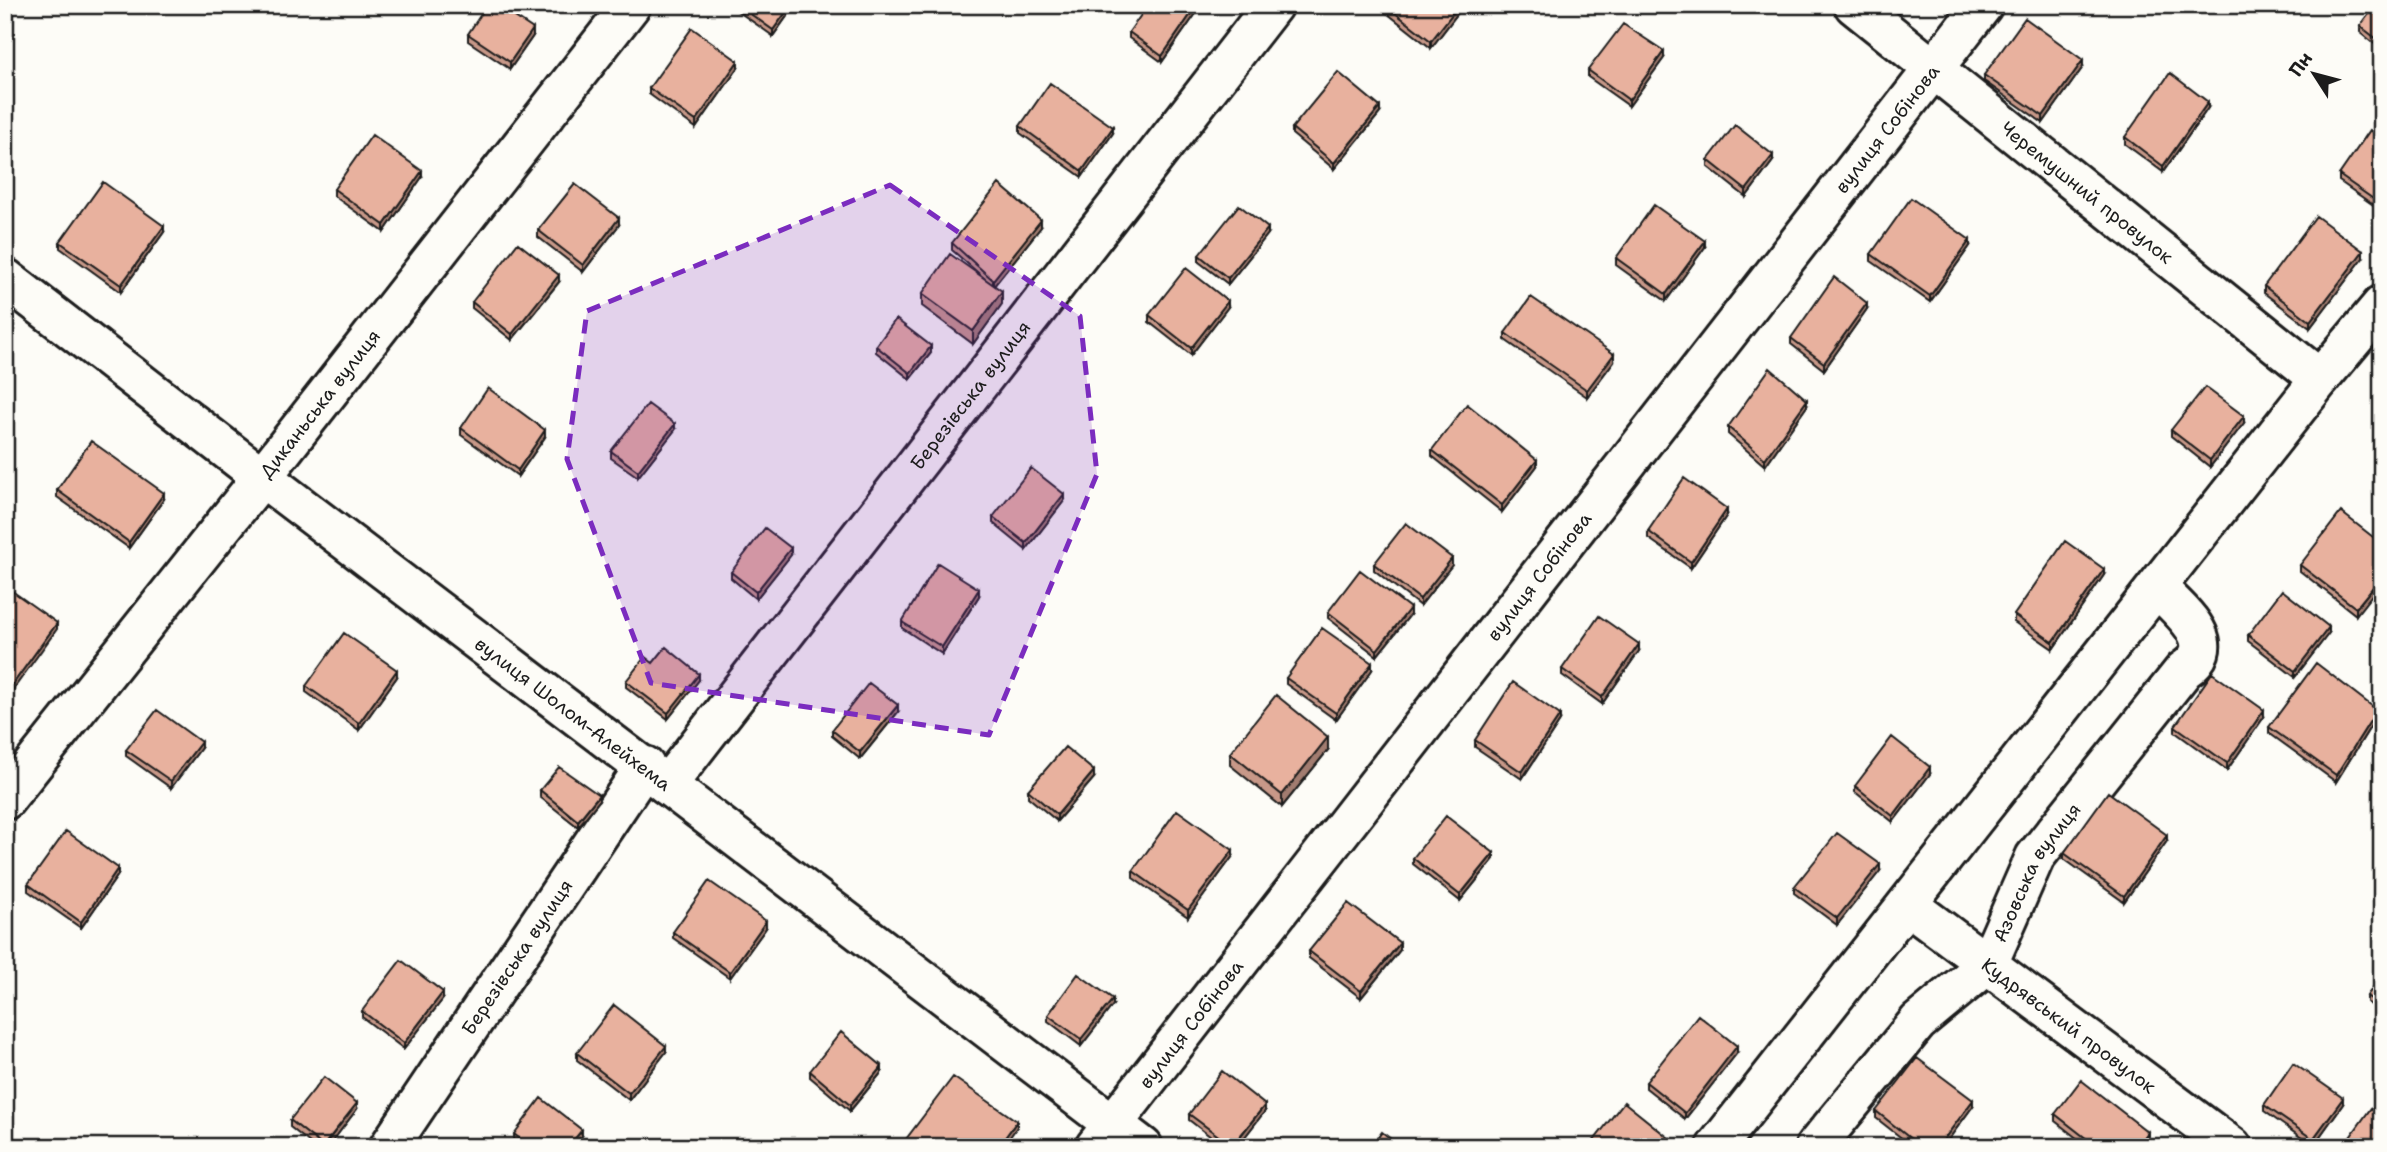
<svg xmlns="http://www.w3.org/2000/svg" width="2387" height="1152" viewBox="0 0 2387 1152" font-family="'Shantell Sans',sans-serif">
	<rect width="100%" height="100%" fill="#fdfcf7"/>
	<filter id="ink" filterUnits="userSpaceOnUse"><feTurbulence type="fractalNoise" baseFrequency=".0143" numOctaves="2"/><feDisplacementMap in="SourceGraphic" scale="14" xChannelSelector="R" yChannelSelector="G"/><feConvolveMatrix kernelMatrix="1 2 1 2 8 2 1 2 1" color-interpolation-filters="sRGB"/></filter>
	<g filter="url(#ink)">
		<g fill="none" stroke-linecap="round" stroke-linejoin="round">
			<!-- minor casing -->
			<g stroke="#1c1c1c" stroke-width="44">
				<g id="minor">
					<path id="s1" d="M1854,5L2320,379"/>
					<path id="s2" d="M5,278L262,477L1143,1147"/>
					<path id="s3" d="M667,785L1273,5"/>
					<path id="s4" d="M5,800L262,477L631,5"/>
					<path id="s5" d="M1908,905L2232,1147"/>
					<path id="s6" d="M389,1147L645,766"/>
					<path id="s7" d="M1095,1147L1983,5"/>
					<path d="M1716,1147L2320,379L2382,305"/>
					<path id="s8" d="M1815,1147L1918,1022L1988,964L2035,857L2184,670C2225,643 2178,610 2157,587"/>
				</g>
			</g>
			<!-- minor -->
			<use href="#minor" stroke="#fdfcf7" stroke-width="38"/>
		</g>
		<!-- wall -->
		<path fill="#c89888" stroke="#1c1c1c" stroke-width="2" d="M729,5H795L773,36Z
			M1202,5L1162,62L1129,38V32Z
			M1383,5H1464L1431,48L1383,10Z
			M2382,5V50L2360,32V26Z
			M468,34L533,36L510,69L468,41Z
			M1664,58L1629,106L1588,77V70Z
			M2083,67L2043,123L1984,81V75Z
			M738,68L696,128L649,94V88Z
			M2208,108L2163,172L2125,144V137Z
			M1380,113L1334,169L1292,134V128Z
			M1020,126L1113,133L1082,177L1020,133Z
			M2382,138V211L2339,181V175Z
			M1708,160L1773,161L1746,197L1708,167Z
			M422,177L384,232L334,196V189Z
			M619,225L583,272L538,237V230Z
			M1041,227L994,286L1002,304L973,344L922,306V294L984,278L952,250V243Z
			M164,232L121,292L60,248V242Z
			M1268,234L1228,284L1199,262V255Z
			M1970,246L1930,302L1871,261V254Z
			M1705,247L1666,301L1616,265V258Z
			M2363,258L2310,328L2264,293V286Z
			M559,282L512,340L472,308V302Z
			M1228,307L1191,355L1149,322V315Z
			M1867,309L1824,370L1791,344V338Z
			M1505,333L1614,361L1587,397L1505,340Z
			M876,346L931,353L910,379L876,352Z
			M1807,406L1765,466L1728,434V427Z
			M2244,423L2210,467L2171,436V430Z
			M461,428L545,437L518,476L461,435Z
			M675,430L638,477L611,458V451Z
			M1432,450L1537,466L1502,512L1432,456Z
			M57,490L164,499L129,548L57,497Z
			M1064,501L1026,550L993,523V517Z
			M1727,515L1691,568L1648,538V531Z
			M2382,544L2356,615L2300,571V565Z
			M791,555L756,599L731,578V572Z
			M1374,564L1452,565L1420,606L1374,570Z
			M2104,575L2053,649L2014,622V615Z
			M979,596L942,654L902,628V622Z
			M1328,612L1410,615L1377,656L1328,618Z
			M2329,633L2295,677L2248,641V635Z
			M1639,651L1602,704L1562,675V669Z
			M653,663L699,680L668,719L626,687V681Z
			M1372,670L1336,720L1286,684V678Z
			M397,677L359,730L306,692V686Z
			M898,712L860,759L832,736V730Z
			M2377,716L2336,782L2269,733V727Z
			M2264,717L2227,770L2175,732V726Z
			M1560,721L1522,779L1475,747V740Z
			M201,748L171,788L126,756V750Z
			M1328,750L1282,807L1230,765V753Z
			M1930,774L1893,822L1855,792V786Z
			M1094,778L1057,821L1028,797V790Z
			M540,790L599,801L578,827L540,797Z
			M2167,841L2124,902L2064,859V853Z
			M1233,856L1188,917L1133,878V871Z
			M1413,858L1494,859L1460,901L1413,864Z
			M1880,871L1837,925L1794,893V887Z
			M118,875L81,928L28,891V884Z
			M766,928L730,978L673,938V932Z
			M1400,950L1361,998L1309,958V951Z
			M2382,975V1013L2367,1002V996Z
			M443,999L404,1049L362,1017V1011Z
			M1113,1005L1081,1046L1048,1021V1015Z
			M666,1052L629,1100L577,1060V1053Z
			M1737,1053L1685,1119L1646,1088V1082Z
			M810,1071L882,1072L850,1111L810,1077Z
			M2343,1104L2313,1146L2264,1111V1105Z
			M1973,1106L1943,1147H1913L1876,1118V1111Z
			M357,1109L328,1147H315L290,1127V1120Z
			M1265,1111L1237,1147H1224L1189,1120V1114Z
			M2055,1114L2148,1138L2142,1147H2088L2055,1121Z
			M514,1134L582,1136L573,1147H522L514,1140Z"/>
		<!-- shaded-wall -->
		<path fill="#a27c6f" stroke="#1c1c1c" stroke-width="2" d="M791,5H795L773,36V30Z
			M1197,5H1202L1162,62V56Z
			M1459,5H1464L1431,48V41Z
			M533,29V36L510,69V62Z
			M1664,51V58L1629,106V100Z
			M2083,60V67L2043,123V116Z
			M738,61V68L696,128V121Z
			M2208,102V108L2163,172V166Z
			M1380,107V113L1334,169V163Z
			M1113,127V133L1082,177V171Z
			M1773,155V161L1746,197V190Z
			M422,171V177L384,232V225Z
			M619,218V225L583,272V265Z
			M1041,220V227L993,287V280Z
			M164,226V232L121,292V285Z
			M1268,228V234L1228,284V278Z
			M1970,240V246L1930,302V296Z
			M1705,241V247L1666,301V294Z
			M2363,251V258L2310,328V321Z
			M559,275V282L512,340V334Z
			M1002,291V304L973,344V331Z
			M1228,301V307L1191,355V348Z
			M1867,303V309L1824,370V363Z
			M931,346V353L910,379V373Z
			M1614,354V361L1587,397V390Z
			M1807,400V406L1765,466V459Z
			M2244,416V423L2210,467V460Z
			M675,424V430L638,477V471Z
			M545,430V437L518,476V470Z
			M1537,460V466L1502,512V505Z
			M164,493V499L129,548V542Z
			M1064,494V501L1026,550V543Z
			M1727,509V515L1691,568V562Z
			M791,548V555L756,599V592Z
			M1452,558V565L1420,606V599Z
			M2104,569V575L2053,649V642Z
			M2382,576V582L2356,615V608Z
			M979,589V596L942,654V647Z
			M1410,608V615L1377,656V650Z
			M57,623V629L7,698V692Z
			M2329,627V633L2295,677V671Z
			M1639,644V651L1602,704V697Z
			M1372,663V670L1336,720V713Z
			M397,670V677L359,730V723Z
			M699,674V680L668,719V713Z
			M898,705V712L860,759V752Z
			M2264,710V717L2227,770V763Z
			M2377,710V716L2336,782V775Z
			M1560,715V721L1522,779V772Z
			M1328,737V750L1282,807V795Z
			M201,742V748L171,788V781Z
			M1930,767V774L1893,822V816Z
			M1094,771V778L1057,821V815Z
			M599,795V801L578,827V821Z
			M2167,835V841L2124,902V896Z
			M1233,850V856L1188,917V910Z
			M1494,853V859L1460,901V895Z
			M1880,864V871L1837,925V918Z
			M118,868V875L81,928V922Z
			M766,921V928L730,978V972Z
			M1400,943V950L1361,998V991Z
			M443,992V999L404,1049V1043Z
			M1113,999V1005L1081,1046V1039Z
			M666,1046V1052L629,1100V1093Z
			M1737,1046V1053L1685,1119V1113Z
			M882,1066V1072L850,1111V1105Z
			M2343,1098V1104L2313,1146V1139Z
			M1973,1100V1106L1943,1147H1938Z
			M357,1103V1109L328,1147H323Z
			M1265,1105V1111L1237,1147H1232Z
			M1017,1121V1127L1003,1147H998Z
			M582,1130V1136L573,1147H568Z
			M2148,1132V1138L2142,1147H2137Z
			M1670,1139V1145L1669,1147H1663Z"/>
		<!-- building -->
		<path fill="#e8b19e" stroke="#1c1c1c" stroke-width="2" d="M487,5H497L533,29L510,62L468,34Z
			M738,5H791L773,30Z
			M1148,5H1197L1162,56L1129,32Z
			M1385,5H1459L1431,41Z
			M2376,5H2382V43L2360,26Z
			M2025,18L2083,60L2043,116L1984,75Z
			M1623,24L1664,51L1629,100L1588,70Z
			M692,28L738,61L696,121L649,88Z
			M1338,72L1380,107L1334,163L1292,128Z
			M2170,73L2208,102L2163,166L2125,137Z
			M1050,83L1113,127L1082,171L1020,126Z
			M1735,125L1773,155L1746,190L1708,160Z
			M2370,130L2382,138V205L2339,175Z
			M372,135L422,171L384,225L334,189Z
			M103,182L164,226L121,285L60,242Z
			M575,184L619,218L583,265L538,230Z
			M999,184L1041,220L993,280L952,243Z
			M1911,198L1970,240L1930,296L1871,254Z
			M1239,205L1268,228L1228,278L1199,255Z
			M1654,205L1705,241L1666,294L1616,258Z
			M2316,216L2363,251L2310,321L2264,286Z
			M518,243L559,275L512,334L472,302Z
			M950,254L1002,291L973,331L922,294Z
			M1186,268L1228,301L1191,348L1149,315Z
			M1834,277L1867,303L1824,363L1791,338Z
			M1531,297L1614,354L1587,390L1505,333Z
			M896,319L931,346L910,373L876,346Z
			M1770,368L1807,400L1765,459L1728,427Z
			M2205,387L2244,416L2210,460L2171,430Z
			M488,388L545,430L518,470L461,428Z
			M648,404L675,424L638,471L611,451Z
			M1467,404L1537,460L1502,505L1432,450Z
			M91,441L164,493L129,542L57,490Z
			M1031,468L1064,494L1026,543L993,517Z
			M1684,478L1727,509L1691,562L1648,531Z
			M2341,512L2382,544V576L2356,608L2300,565Z
			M1406,523L1452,558L1420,599L1374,564Z
			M765,528L791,548L756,592L731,572Z
			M2065,541L2104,569L2053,642L2014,615Z
			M938,563L979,589L942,647L902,622Z
			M1360,570L1410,608L1377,650L1328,612Z
			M5,586L57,623L7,692L5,690Z
			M2282,590L2329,627L2295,671L2248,635Z
			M1599,616L1639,644L1602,697L1562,669Z
			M1322,628L1372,663L1336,713L1286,678Z
			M344,633L397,670L359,723L306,686Z
			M666,647L699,674L668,713L626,681L645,657L653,663Z
			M2316,663L2377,710L2336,775L2269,727Z
			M2212,673L2264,710L2227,763L2175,726Z
			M1513,682L1560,715L1522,772L1475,740Z
			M869,683L898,705L860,752L832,730Z
			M1276,695L1328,737L1282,795L1230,753Z
			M157,710L201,742L171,781L126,750Z
			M1892,737L1930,767L1893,816L1855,786Z
			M1065,747L1094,771L1057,815L1028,790Z
			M559,767L599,795L578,821L540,790Z
			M2108,792L2167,835L2124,896L2064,853Z
			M1177,810L1233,850L1188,910L1133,871Z
			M1446,816L1494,853L1460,895L1413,858Z
			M66,831L118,868L81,922L28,884Z
			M1837,833L1880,864L1837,918L1794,887Z
			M709,881L766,921L730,972L673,932Z
			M1348,903L1400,943L1361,991L1309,951Z
			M401,960L443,992L404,1043L362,1011Z
			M1078,974L1113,999L1081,1039L1048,1015Z
			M2382,975V1007L2367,996Z
			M614,1005L666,1046L629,1093L577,1053Z
			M1698,1015L1737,1046L1685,1113L1646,1082Z
			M841,1032L882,1066L850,1105L810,1071Z
			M1917,1058L1973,1100L1938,1147H1921L1876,1111Z
			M2293,1063L2343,1098L2313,1139L2264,1105Z
			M1222,1071L1265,1105L1232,1146L1189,1114Z
			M324,1077L357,1103L323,1146L290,1120Z
			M953,1077L1017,1121L998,1147H900Z
			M2081,1080L2148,1132L2137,1147H2089L2092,1143L2055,1114Z
			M541,1098L582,1130L568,1147H530L514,1134Z
			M1624,1102L1670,1139L1663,1147H1589Z
			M2371,1108L2382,1116V1147H2343Z
			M1382,1132L1401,1147H1371Z"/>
	</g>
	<!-- marked area -->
	<path fill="#7b2cbf" fill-opacity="0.2" stroke="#7b2cbf" stroke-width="5" stroke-dasharray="14 9" stroke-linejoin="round" d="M890,185L1080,316L1097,474L989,735L651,683L567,459L587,311Z"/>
	<g text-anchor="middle" stroke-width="7" stroke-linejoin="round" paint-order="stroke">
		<!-- street labels -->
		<g font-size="19" fill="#1c1c1c" stroke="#fdfcf7">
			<text dy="7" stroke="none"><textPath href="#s7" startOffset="1290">вулиця Собінова</textPath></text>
			<text dy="7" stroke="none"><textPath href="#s1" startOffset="299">Черемушний провулок</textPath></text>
			<text dy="7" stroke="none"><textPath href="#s3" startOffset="494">Березівська вулиця</textPath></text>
			<text dy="7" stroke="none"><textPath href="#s4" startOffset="506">Диканьська вулиця</textPath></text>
			<text dy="7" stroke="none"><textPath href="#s7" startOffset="723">вулиця Собінова</textPath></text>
			<text dy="7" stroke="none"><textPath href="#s2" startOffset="716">вулиця Шолом-Алейхема</textPath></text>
			<text dy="7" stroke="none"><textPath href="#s8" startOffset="357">Азовська вулиця</textPath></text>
			<text dy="7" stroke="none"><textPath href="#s6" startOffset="229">Березівська вулиця</textPath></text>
			<text dy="7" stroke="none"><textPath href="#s7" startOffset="156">вулиця Собінова</textPath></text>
			<text dy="7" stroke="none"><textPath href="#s5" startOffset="201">Кудрявський провулок</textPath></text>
		</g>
	</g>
	<!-- margin -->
	<rect width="2387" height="1152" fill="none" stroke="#fdfcf7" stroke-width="28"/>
	<rect x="14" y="14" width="2359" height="1124" fill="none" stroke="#1c1c1c" stroke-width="2.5" filter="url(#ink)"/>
	<!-- north arrow -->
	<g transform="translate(2314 74) rotate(306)" stroke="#fdfcf7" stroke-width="5" paint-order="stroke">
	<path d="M0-5L12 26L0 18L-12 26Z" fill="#1c1c1c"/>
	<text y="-10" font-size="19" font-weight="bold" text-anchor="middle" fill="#1c1c1c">Пн</text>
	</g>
</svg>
